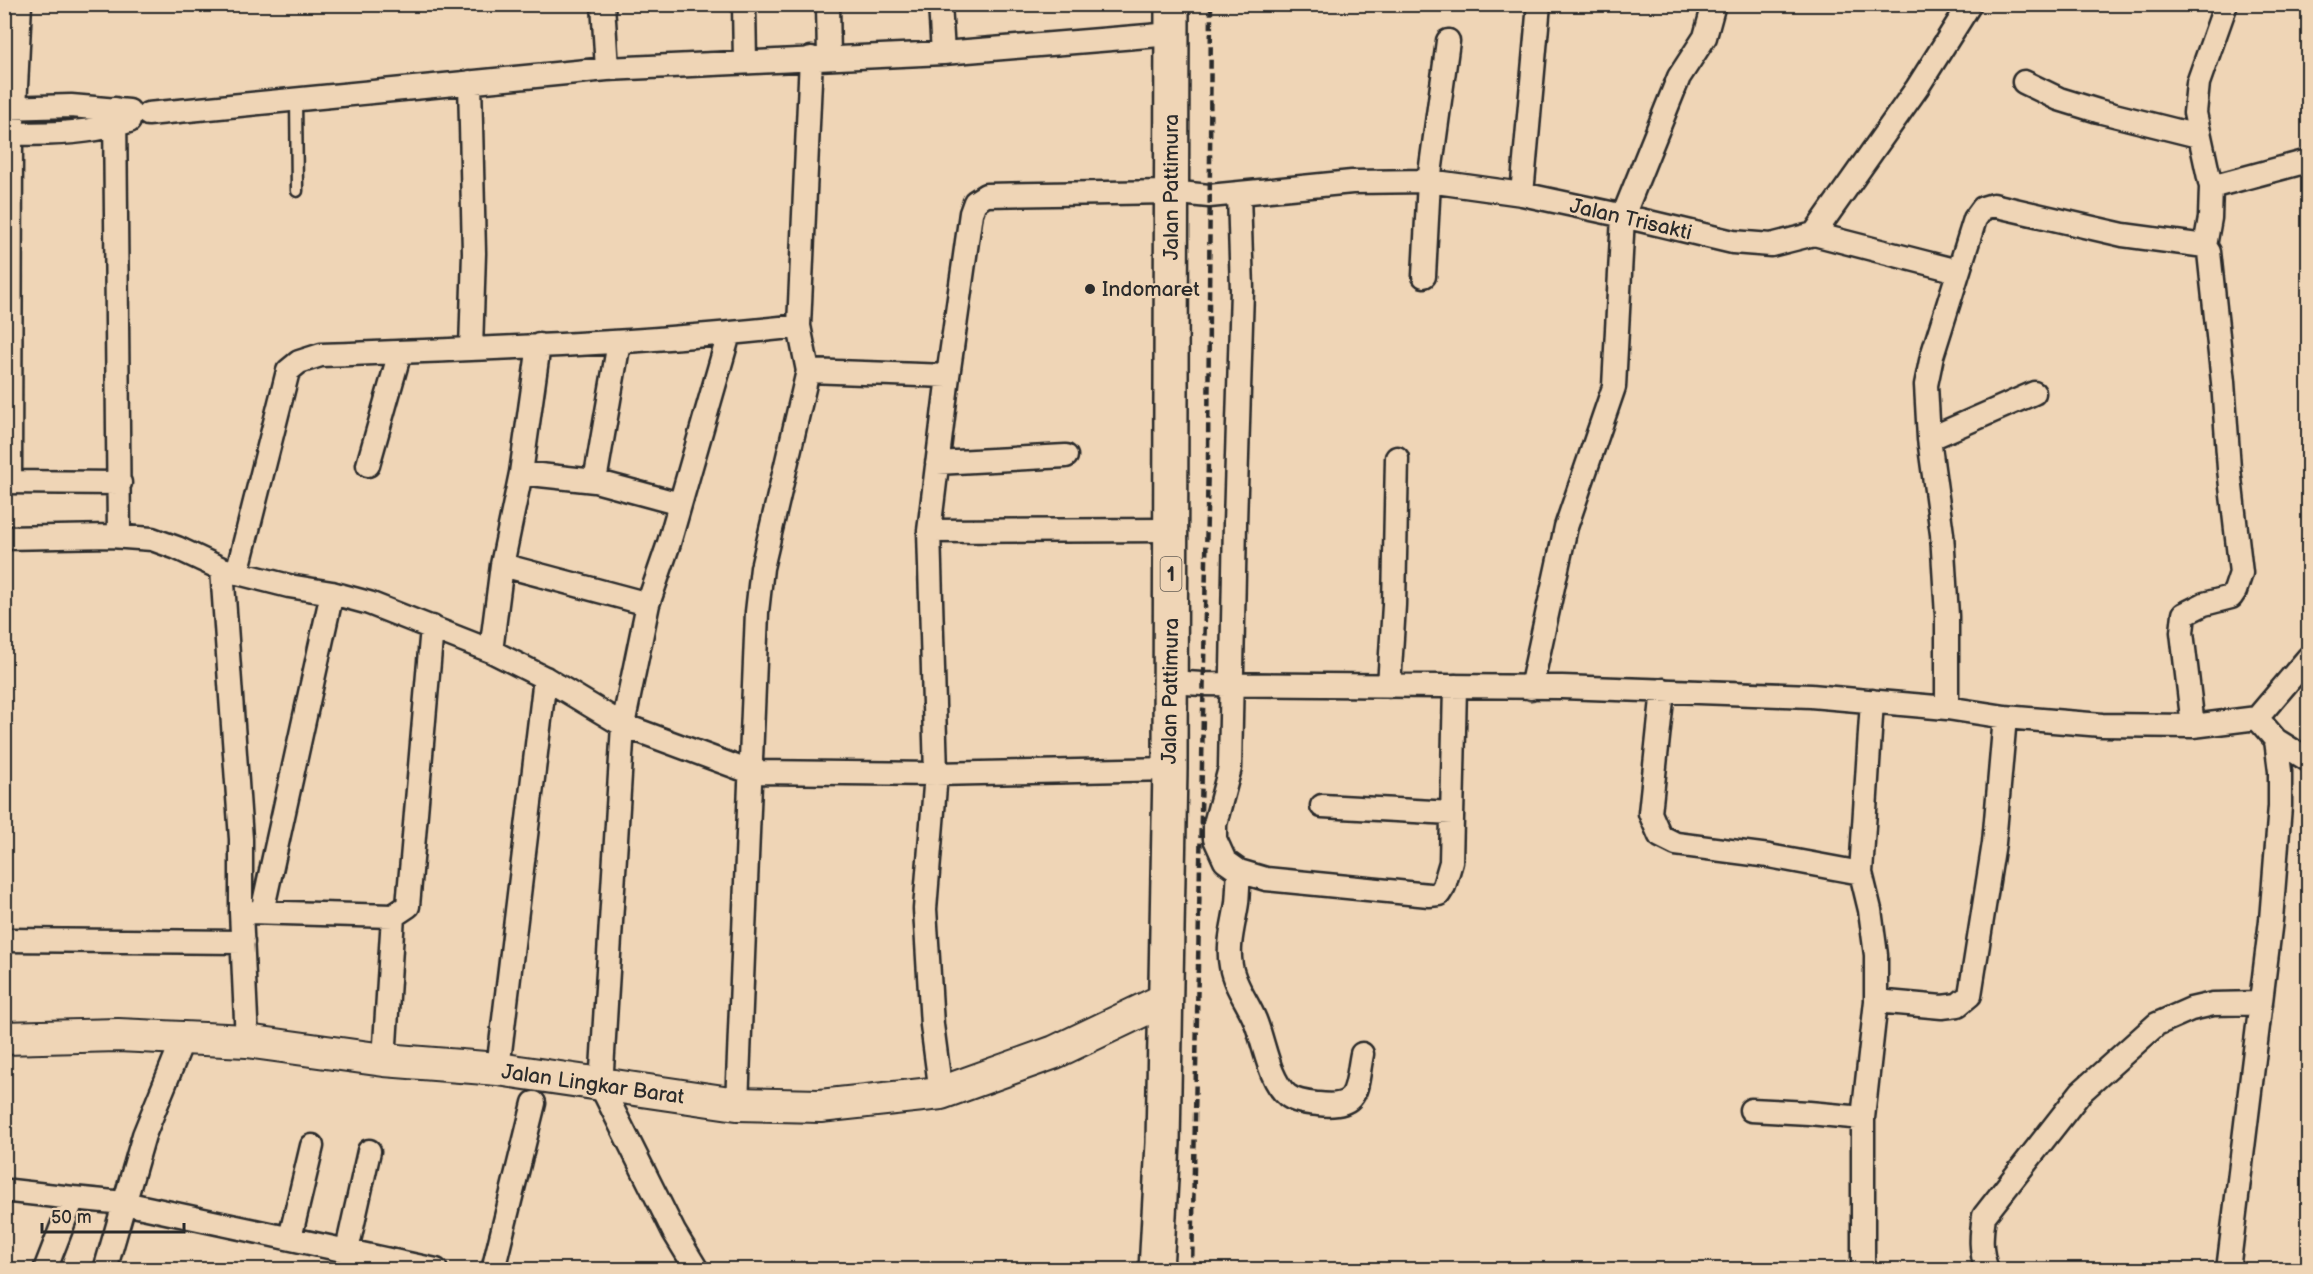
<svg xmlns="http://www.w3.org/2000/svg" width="2313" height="1274" viewBox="0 0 2313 1274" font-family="'Balsamiq Sans',sans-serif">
	<rect width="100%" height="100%" fill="#efd5b6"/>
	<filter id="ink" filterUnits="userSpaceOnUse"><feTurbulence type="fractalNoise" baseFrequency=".0167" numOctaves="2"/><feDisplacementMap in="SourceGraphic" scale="12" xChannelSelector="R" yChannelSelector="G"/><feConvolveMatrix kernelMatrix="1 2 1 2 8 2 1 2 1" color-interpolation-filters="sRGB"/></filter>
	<g filter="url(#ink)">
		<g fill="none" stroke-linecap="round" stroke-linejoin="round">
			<!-- lane casing -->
			<g stroke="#2b2b2b" stroke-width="15">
				<path id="lane" d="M296,99L297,191"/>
			</g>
			<!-- street casing -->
			<g stroke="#2b2b2b" stroke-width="27">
				<path id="street" d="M603,4L607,69
					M744,4L745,62
					M828,4L829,58
					M940,4L943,53
					M470,82L474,253L471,349
					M2024,82L2059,99L2098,111L2198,136
					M4,108L71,106L129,111
					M115,109L119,536
					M148,114L607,69L943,53L1172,34
					M4,133C45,135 90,134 129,121
					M2211,187L2308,161
					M1239,194L1242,290L1235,523L1230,768L1215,824V839L1225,861L1239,871L1266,879L1429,895L1439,894L1444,886L1451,862L1455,686
					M1522,194L1539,4
					M1814,234L1958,271
					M2205,246L2210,218L2211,187L2195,113L2198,83L2226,4
					M1424,276L1429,181L1448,41
					M808,371L948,376
					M1929,439L2034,393
					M937,463L1066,456
					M368,465L400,352
					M521,473L595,481L680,504
					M595,481L619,342
					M4,482L120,483
					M10,482L11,133L15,108L20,4
					M929,531L1170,530
					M4,538L111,536L152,539L177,548L222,569L289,586L332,593L369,603L491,651L545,678L623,725L750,772L936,774L1170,769
					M502,565L648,604
					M222,569L241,839V912L247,1041
					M237,573L288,371L299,362L321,355C480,349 640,344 799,326
					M491,651L502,565L521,473L539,345
					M1170,682L1202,684L1562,687L1811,696L1947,708L2005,717L2102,725L2193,726L2257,718L2308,658
					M1389,686L1394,605L1397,458
					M1531,688L1566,527L1614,387L1623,216L1679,77L1705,37L1714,4
					M1663,690L1650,813L1660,836L1676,844L1769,856L1861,873
					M1947,708V616L1942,534L1929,439L1926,385L1932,356L1975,219L1983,208L1993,205L2123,235L2205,246L2209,252L2223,382L2229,469L2241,573L2235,591L2231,597L2204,604L2184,614L2182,632L2193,726
					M2276,740L2308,760
					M1322,806L1452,813
					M1239,871C1238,882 1238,893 1237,903C1234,924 1227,945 1231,966C1234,985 1248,1003 1255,1020C1264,1042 1269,1080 1287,1095C1295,1102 1308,1103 1318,1104C1361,1109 1355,1088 1362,1054
					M248,912L393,916
					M262,912L332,593
					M4,940L243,942
					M1876,1001L1942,1007L1958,1005L1970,995L1994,843L2005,717
					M384,1060L393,916L408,906L432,627
					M498,1069L545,678
					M941,1093L932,1025L925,909L936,774L929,531L948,376L971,213L975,202L986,195L1170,192L1209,196L1352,182L1429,181L1522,194L1615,214L1733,242L1771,245L1814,234L1917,88L1970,4
					M737,1104L757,612L762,568L808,371L799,326L811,58
					M1751,1110L1809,1113L1863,1118
					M11,1191L73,1198
					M290,1238L312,1146
					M347,1250L369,1151
					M45,1270L73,1198L124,1203L436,1270
					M105,1270L144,1135L183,1039
					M493,1270L534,1103
					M697,1270L674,1232L601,1086L623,725L648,604L669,543L729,334
					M1863,1270V1118L1876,1001V955L1870,910L1861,873L1872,701
					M1987,1270C1980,1251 1981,1236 1984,1216L2081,1092L2157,1024L2191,1009L2213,1004L2261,1003
					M2228,1270L2271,920L2280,806V771L2276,740L2257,718"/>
			</g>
			<!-- secondary casing -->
			<g stroke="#2b2b2b" stroke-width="36">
				<path id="secondary" d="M4,1038L118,1035L247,1041L384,1060L498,1069L737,1104L820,1106L941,1093L1055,1052L1164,1000"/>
			</g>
			<!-- highway casing -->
			<g stroke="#2b2b2b" stroke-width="38">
				<path id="highway" d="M1156,1270L1163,1143L1170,769L1172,4"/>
			</g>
			<!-- lane -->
			<use href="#lane" stroke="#efd5b6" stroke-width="10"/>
			<!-- street -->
			<use href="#street" stroke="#efd5b6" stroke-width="22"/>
			<!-- secondary -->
			<use href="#secondary" stroke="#efd5b6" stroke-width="32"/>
			<!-- highway -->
			<use href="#highway" stroke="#efd5b6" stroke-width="33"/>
			<!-- rail -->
			<path stroke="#2b2b2b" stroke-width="4.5" stroke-dasharray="9 4.5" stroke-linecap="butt" d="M1192,1270L1208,460L1211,4"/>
		</g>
	</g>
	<!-- markers -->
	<circle fill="#2b2b2b" stroke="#efd5b6" stroke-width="2" cx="1090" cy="289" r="6"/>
	<g text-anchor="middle" stroke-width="4.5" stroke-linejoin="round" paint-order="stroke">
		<!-- shield labels -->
		<rect fill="#efd5b6" stroke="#665e55" stroke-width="1.5" x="1160.5" y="557" width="21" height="34" rx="4.5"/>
		<g font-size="20" font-weight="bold" fill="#2b2b2b">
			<text x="1171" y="581">1</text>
		</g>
		<!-- street labels -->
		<g font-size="21" fill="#2b2b2b" stroke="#efd5b6">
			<text transform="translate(1171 187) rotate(-90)" y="7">Jalan Pattimura</text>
			<text transform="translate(1631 219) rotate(13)" y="7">Jalan Trisakti</text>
			<text transform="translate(1170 691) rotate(-89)" y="7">Jalan Pattimura</text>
			<text transform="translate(593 1084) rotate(8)" y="7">Jalan Lingkar Barat</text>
		</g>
		<!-- poi labels -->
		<g font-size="21" fill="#2b2b2b" stroke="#efd5b6" text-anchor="start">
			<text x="1102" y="296">Indomaret</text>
		</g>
	</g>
	<!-- margin -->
	<rect width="2313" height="1274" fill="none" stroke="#efd5b6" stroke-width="24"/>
	<rect x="12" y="12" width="2289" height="1250" fill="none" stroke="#2b2b2b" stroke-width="2" filter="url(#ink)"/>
	<!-- scale -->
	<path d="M42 1223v9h142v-9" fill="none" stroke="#2b2b2b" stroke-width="3"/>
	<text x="51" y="1223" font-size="18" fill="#2b2b2b" stroke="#efd5b6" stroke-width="4.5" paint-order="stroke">50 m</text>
</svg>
